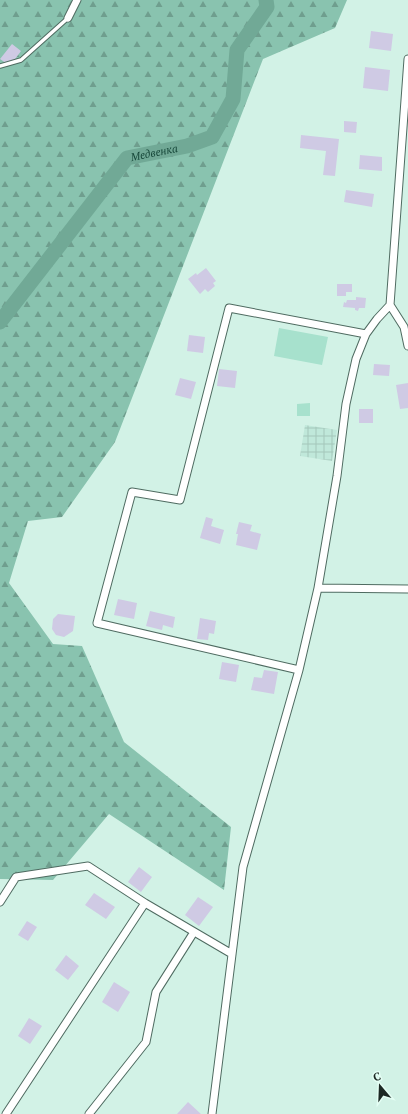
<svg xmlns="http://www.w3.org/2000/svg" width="408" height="1114" viewBox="0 0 408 1114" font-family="'PT Serif',serif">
	<defs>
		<pattern id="industrial-grid" width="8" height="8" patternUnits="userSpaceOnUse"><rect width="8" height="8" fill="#c0e8da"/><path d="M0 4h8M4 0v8" fill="none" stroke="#a4c7bb"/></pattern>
		<pattern id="forest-firs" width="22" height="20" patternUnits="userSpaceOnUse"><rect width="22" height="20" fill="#89c3af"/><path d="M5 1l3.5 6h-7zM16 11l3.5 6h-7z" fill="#6f9e8e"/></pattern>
	</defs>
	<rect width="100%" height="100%" fill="#d2f2e6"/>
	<!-- industrial -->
	<path fill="url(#industrial-grid)" d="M305,425L337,430L332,461L300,456Z"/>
	<!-- forest -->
	<path fill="url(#forest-firs)" d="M0,0H347L335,28L263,59L115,442L62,517L28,521L9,583L53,644L82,646L124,742L231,827L224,890L109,814L53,880L0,879Z"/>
	<!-- green -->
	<path fill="#a7e1cd" d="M279,328L328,337L322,365L274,356Z
		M310,403V416H297V404Z"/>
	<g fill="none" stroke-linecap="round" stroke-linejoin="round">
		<!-- river -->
		<path stroke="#71a996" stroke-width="15" id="s1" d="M0,322L127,158L187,146L212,137L233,99L237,50L267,7L266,0"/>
	</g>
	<!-- building -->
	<path fill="#cfcae4" d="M371,31L393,34L391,51L369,48Z
		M12,44L21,51L10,66L0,59Z
		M365,67L390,70L388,91L363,88Z
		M344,121L357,122L356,133L344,132Z
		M301,135L339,139L335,176L323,175L326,151L300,148Z
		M360,155L382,157V171L359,169Z
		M346,190L374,194L372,207L344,202Z
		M206,268L216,281L213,283L215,286L208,292L205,289L200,294L188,279L196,273L197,275Z
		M337,284H352V292H346V296H337Z
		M356,297L366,298L365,308H359L358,311L355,310V308L343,307L344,302L346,303L347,300H356Z
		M189,335L205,337L203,353L187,351Z
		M374,364L390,365L389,376L373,375Z
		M219,369L237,371L235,388L217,386Z
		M180,378L196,382L191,399L175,395Z
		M408,383V408L400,409L396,385Z
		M359,409H373V423H359Z
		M206,517L213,519L211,526L224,530L220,544L200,538Z
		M239,522L252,525L250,531L261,534L257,550L236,545L238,534H236Z
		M118,599L137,603L134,619L114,615Z
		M150,611L175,617L173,628L163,625L162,630L146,626Z
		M58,614L75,616L73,631L64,637L56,635L52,629L53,619Z
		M200,618L216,621L214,634L209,633L208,640L197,639Z
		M222,662L239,665L236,682L219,679Z
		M264,670L278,672L274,694L251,690L254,677L262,678Z
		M139,867L152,877L141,892L128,882Z
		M94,893L115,907L106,919L85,905Z
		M198,897L213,907L199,926L185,915Z
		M27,921L37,927L28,941L18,935Z
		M66,955L79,966L68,980L55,970Z
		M114,982L130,992L118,1012L102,1002Z
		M29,1018L42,1026L30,1044L18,1036Z
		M188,1102L201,1114H177Z"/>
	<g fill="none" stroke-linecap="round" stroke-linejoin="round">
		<!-- lane casing -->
		<g stroke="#4f6b61" stroke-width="5.5">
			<path id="lane" d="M0,66L21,60L68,18"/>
		</g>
		<!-- street casing -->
		<g stroke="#4f6b61" stroke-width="9">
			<path id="street" d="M68,18L77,0
				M390,305L404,327L408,346
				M318,588L408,589
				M299,670L97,623L132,492L180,500L229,308L366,334
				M0,902L16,877L88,866L145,903
				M6,1114L145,903L232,954
				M89,1114L146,1042L156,992L194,932
				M212,1114L243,867L299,670L318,588L337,476L346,404L356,359L366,334L377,319L390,305L408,59"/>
		</g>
		<!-- lane -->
		<use href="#lane" stroke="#fff" stroke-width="3.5"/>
		<!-- street -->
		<use href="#street" stroke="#fff" stroke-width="7"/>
	</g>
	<g text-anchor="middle" stroke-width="3.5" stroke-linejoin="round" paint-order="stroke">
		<!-- water labels -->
		<g font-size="11" font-style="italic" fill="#164739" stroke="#e4fef4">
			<text dy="4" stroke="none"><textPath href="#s1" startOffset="235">Медвенка</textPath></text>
		</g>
	</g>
	<!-- north arrow -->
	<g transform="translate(380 1086) rotate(341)" stroke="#e4fef4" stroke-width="3" paint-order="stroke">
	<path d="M0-3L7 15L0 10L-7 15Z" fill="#1c2823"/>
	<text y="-6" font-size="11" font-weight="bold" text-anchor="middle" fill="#1c2823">С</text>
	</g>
</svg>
